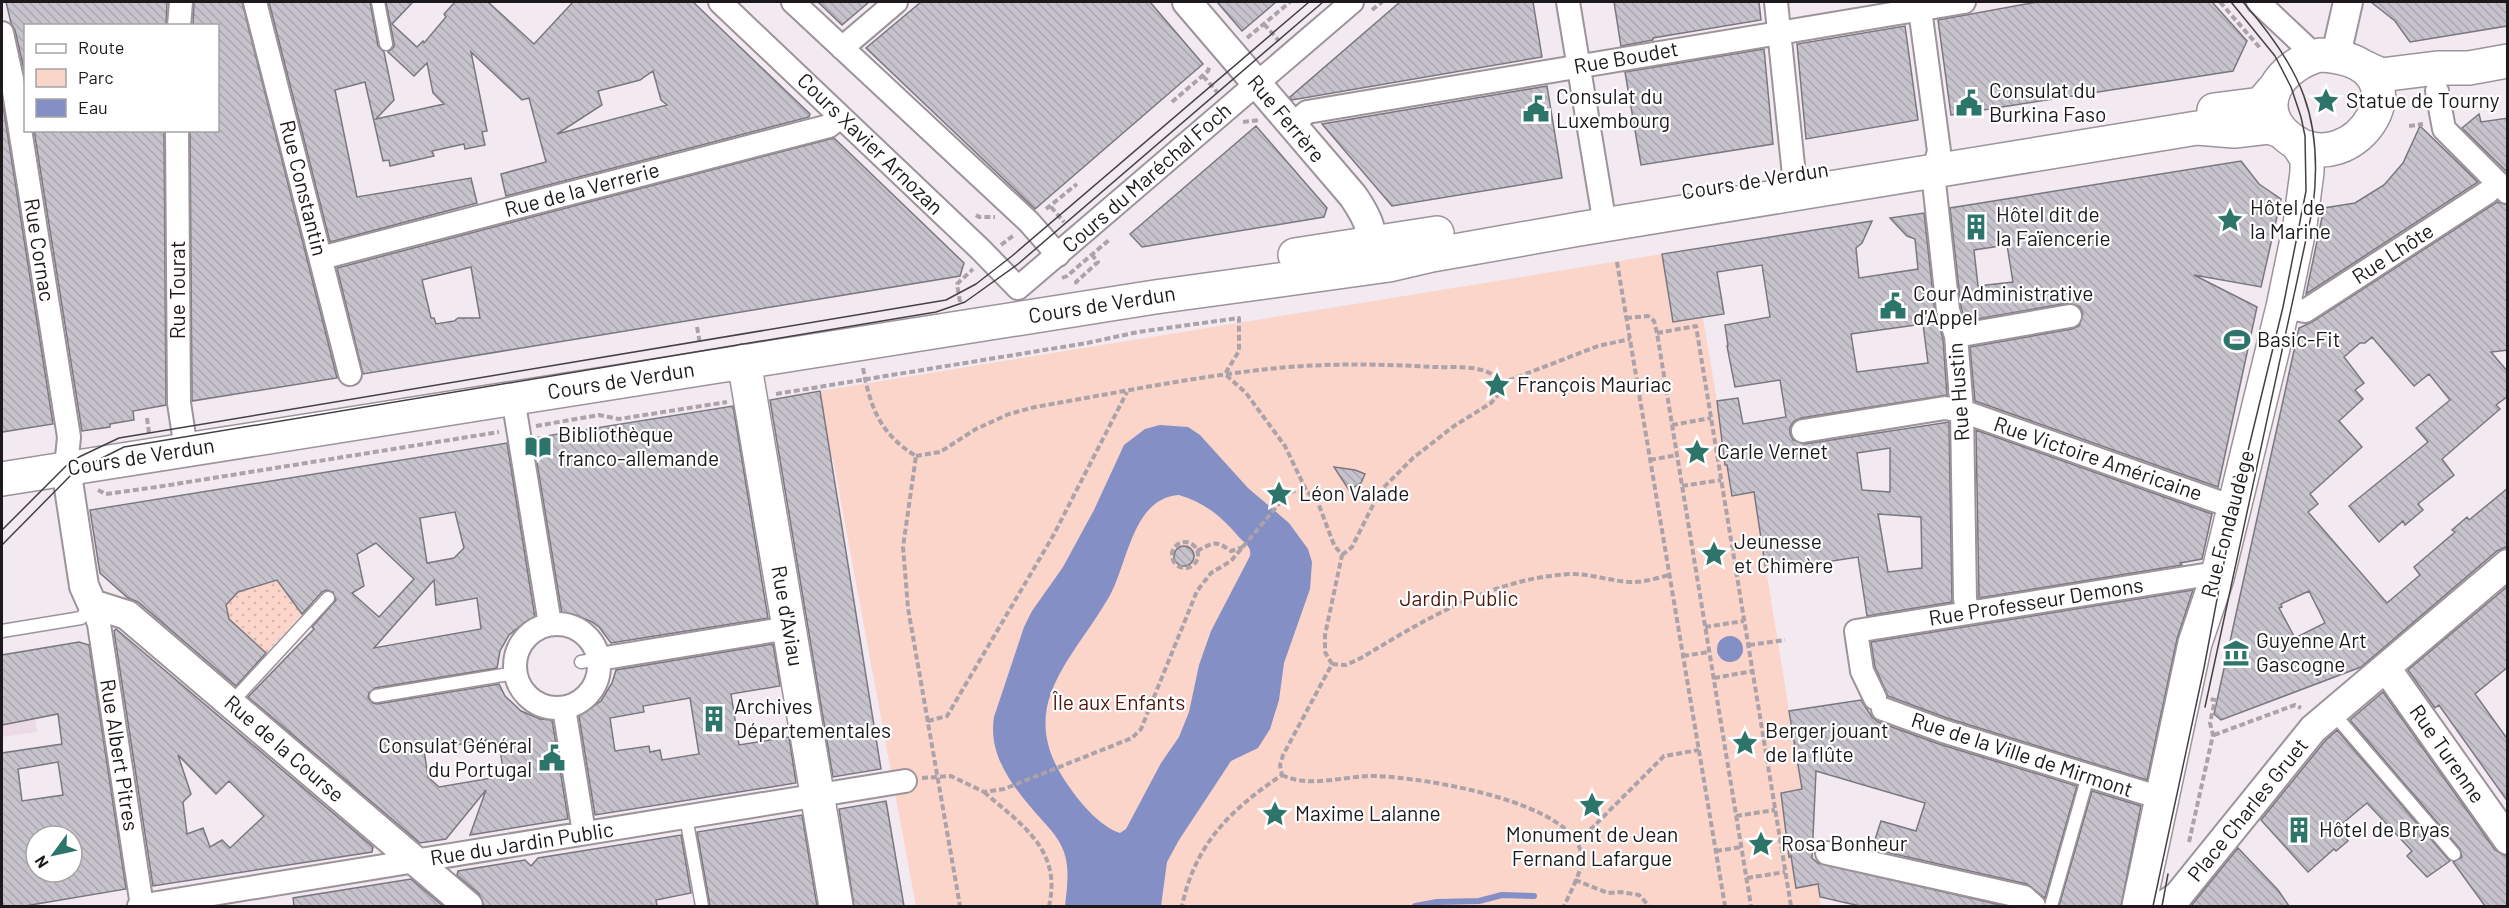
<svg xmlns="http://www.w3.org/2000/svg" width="2509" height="908" viewBox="0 0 2509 908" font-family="Barlow,sans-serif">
	<defs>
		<pattern id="garden-dots" width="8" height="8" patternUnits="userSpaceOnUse" patternTransform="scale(1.5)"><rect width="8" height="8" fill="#fbd4ca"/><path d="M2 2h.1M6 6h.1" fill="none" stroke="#d7b5ad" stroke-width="1.8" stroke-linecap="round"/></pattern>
		<pattern id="building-back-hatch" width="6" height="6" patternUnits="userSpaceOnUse" patternTransform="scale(1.5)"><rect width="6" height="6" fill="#c7c3cd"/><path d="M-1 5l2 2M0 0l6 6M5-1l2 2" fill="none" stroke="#aaa7af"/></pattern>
	</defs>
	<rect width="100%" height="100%" fill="#f3e9f1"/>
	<!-- built -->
	<path fill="#ecdbe7" d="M2,672L34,709L37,732L2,737Z"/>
	<!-- green -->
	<path fill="#fbd4ca" d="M1662,254L1675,322L1703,318L1717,401L1738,398L1821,906H916L833,459H831L820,391Z"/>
	<!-- garden -->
	<path fill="url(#garden-dots)" d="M276,579L302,614L266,653L220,611L239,592Z"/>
	<!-- water -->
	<path fill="#838fc5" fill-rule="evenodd" d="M1160,425L1188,427L1200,435L1248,488L1289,523L1308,549L1312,562L1310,589L1284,663L1279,700L1270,729L1258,748L1231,761L1179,840L1167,862L1161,906H1065C1067,888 1070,869 1064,852C1058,835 1045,824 1034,811C1011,784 988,754 994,717L1024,627L1032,611L1063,567L1094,510L1124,445L1145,429ZM1179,495C1205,503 1221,516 1238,536C1244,543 1252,546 1250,556L1211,631L1199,665L1189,712L1179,737L1161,763L1126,829L1120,833C1102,828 1081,804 1070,788C1012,708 1070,664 1109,597C1128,564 1132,498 1179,495Z
		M1717 649a13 13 0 1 1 26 0a13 13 0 1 1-26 0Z"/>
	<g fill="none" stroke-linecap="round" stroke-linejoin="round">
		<!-- stream -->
		<path stroke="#838fc5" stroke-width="6" d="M1415,906L1437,902L1479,901L1502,895L1534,896"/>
	</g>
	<!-- building -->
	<path fill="url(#building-back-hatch)" stroke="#7b7781" stroke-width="1.5" fill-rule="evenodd" d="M6,2H167L166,26H26V78L15,30L11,23Z
		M194,2H242L337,378L192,401L190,130H218V26H193Z
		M269,2H370L378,46L384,52L394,100L376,119L444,104L433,93L427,63L414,76L388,52L394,47V43L386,2H413L392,24L417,47L423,41L424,43L446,17L444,14L455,2H488L534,44L573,2H693L810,114L809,117L506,196L501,174L546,162L529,98L522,100L471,52L487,131L482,132L485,145L465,149L464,144L432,151L434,156L390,166L389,160L383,161L365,82L335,90L357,197L471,178L477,203L330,242ZM653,71L661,100L667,105L557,134L602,105L598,91L640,80Z
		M818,2H869L842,25Z
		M921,2H1150L1203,64L1035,209L866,48Z
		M1217,2H1276L1242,31Z
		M1400,2H1533L1542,57L1292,100L1290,97Z
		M1614,2H1759L1761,20L1653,38V40L1621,46Z
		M2037,2H2212L2247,41L2233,71L1951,115L1938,20Z
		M2371,2H2507V26L2410,42L2395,21Z
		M1905,26L1918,120L1806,139L1797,44Z
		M1764,49L1773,144L1641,165L1625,72Z
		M1547,86L1562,178L1392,206L1322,124Z
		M2,99L53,424L2,432Z
		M2479,114L2481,122L2508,118V173L2462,128Z
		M1256,126L1327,208L1324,217L1142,247L1130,234Z
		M2420,126L2478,182L2306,294L2324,208L2355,203L2384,185L2403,163Z
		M34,130H164L166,405L133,411L134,420L110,424V427L82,431Z
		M834,138L964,263L960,276L363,374L337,268ZM471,267L480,318H458L454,321L436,324L434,318H431L422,280Z
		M2241,161L2259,184L2281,199L2261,287L2194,275L2257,307L2218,487L1975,401L1970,347L2072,329L2079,326L2083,314L2080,307L2068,303L1965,321L1961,307L1950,208ZM2007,245L2013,282L1978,286L1974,250Z
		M2497,202L2508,205V350L2491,352L2508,372V396L2496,405L2500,409L2442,459L2454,475L2418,504L2423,510L2405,525L2403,521L2379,542L2349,506L2428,442L2416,428L2450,400L2429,374L2414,386L2372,337L2365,343H2360L2344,357L2364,383L2355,390L2363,399L2339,421L2362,447L2310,494L2318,504L2308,512L2387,603L2420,575L2414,567L2455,532L2452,530L2467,517L2469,520L2508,488V546L2497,551L2361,667L2221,720L2214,714L2299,328L2312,322ZM2309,591L2325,623L2295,638L2279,608L2282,607L2281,604Z
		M1924,213L1935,312L1943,339L1947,395L1801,418L1794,421L1790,427V434L1793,440L1805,444L1949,422L1952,602L1867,616L1858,557L1766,571L1754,492L1732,496L1727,465H1725L1717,401L1738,398L1743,424L1786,417L1780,380L1735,387L1727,346H1728L1725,325L1770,317L1762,265L1717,272L1724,314L1673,322L1662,254L1872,221L1862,243L1856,248L1859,278L1918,269L1915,239L1907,236L1890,218ZM1923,324L1928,363L1857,372L1851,334ZM1890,448V492L1862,490L1857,453ZM1878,514L1921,517L1922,568L1888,572Z
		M820,391L881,769L833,777L770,400Z
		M733,406L768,618L611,643L599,627L592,622L576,615L562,614L533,438Z
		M1976,430L2212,514L2202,559L2180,563L2182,565L1979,598Z
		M507,443L535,618L524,623L509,635L500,651L497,668L375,688L369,693L368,698L373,703L377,704L499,684L505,696L521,711L540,719L552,720L568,819L470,835L486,790L446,839L420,843L248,697L314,629L312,627L336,600L333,592L326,590L322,592L302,614L277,580L238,592L226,605L229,619L266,653L236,686L138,602L128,598L100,573L90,510ZM455,512L464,548L454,558L427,563L420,518ZM376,543L414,579L379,617L352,593L364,586L357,554ZM434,580L436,605L477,598L481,629L374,648ZM486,740V744L499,742L504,776L439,787L428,777L424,750Z
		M1334,467L1355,470L1365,474L1361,483L1349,490Z
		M1174 556a10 10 0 1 1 20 0a10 10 0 1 1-20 0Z
		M2508,586V667L2475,694L2508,740V802L2439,705L2435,708L2408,670Z
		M2193,590L2177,639L2147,780L1947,718L1888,696L1875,667L1871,642Z
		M116,629L373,847L372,852L153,886L114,631ZM178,755L216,794L229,781L264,816L230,848L222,840L210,847L203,828L187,834L183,802L191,794Z
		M79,642L89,645L126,889L25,906H2V753L62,744L58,714L2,725V655ZM58,762L63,795L22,801L18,769ZM72,833V872H36V836Z
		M773,644L780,686L731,694L739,745L789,737L796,783L595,815L579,716L601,701L612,683L616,670ZM690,698L699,754L662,760L660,750L650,752L649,746L615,751L610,718L644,712L643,706Z
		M2383,692L2495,850L2508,857V906H2485L2453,862L2462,857L2460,849L2350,720Z
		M1861,700L1872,717L1878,722L1939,744L2077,786L2045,898L2027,884L1872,849L1881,821L1916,831L1925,803L1816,771L1812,858L1818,863L2005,906H1860L1820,897L1818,884L1796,888L1791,856L1789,857L1781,793L1802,789L1789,711Z
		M2337,730L2448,859L2450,861L2427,877L2407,856L2412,851L2367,803L2337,828L2348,841L2336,851L2334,849L2308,872L2261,820L2325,741Z
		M2092,791L2141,806L2121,906H2059Z
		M886,801L904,906H854L839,809Z
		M802,815L817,906H710L697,832Z
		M681,835L691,893L656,900L657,906H484L479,894L457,875L458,871L525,860L531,866L538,858Z
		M2238,848L2278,890L2289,906H2191Z
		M411,879L443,906H294L293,898Z"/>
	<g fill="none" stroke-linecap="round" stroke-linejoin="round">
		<!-- service casing -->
		<g stroke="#9d939a" stroke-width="15">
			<path id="service" d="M378,2L386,44
				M2,631L81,618L92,604
				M581,662L599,659
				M376,696L515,673
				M231,703L328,598
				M2333,713L2454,854
				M686,817L702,906
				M2051,906L2088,776"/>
		</g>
		<!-- minor casing -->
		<g stroke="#9d939a" stroke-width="26">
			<path id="minor" d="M255,2L350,374
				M720,2L981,250L1018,288
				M793,2L1029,222L1058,255
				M1568,2L1605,225
				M1776,2L1794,175
				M1919,2L1939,151L1933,173L1948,310L1956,336L1962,411L1965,599L1968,613
				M2258,2L2308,49L2320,55
				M179,26L181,2
				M2,33L12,79L69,437L66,468
				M842,48L896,2
				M2437,91L2444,129L2507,192
				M1292,125L1307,112L1964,2
				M177,130L179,403L186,449
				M321,258L829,126L840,117
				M1018,288L1352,2
				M2283,307L2305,311L2488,192L2497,182
				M1956,336L2070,316
				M513,398L550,624
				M1803,431L1945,408L1962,411L2219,502L2235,504
				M92,604L99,624L142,906
				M515 666a42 42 0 1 1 84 0a42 42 0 1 1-84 0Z
				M599,659L789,628
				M1875,698L1862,671L1856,631L2204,575L2217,578
				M564,708L584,833
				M1883,709L1943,731L2161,798
				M1827,853L2024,897L2034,906
				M139,906L905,781"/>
		</g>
		<!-- tertiary casing -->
		<g stroke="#9d939a" stroke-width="32">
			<path id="tertiary" d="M1187,2L1353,196C1366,215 1384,243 1355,256
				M2336,55L2348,2
				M66,468L84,586L92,604L127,615L468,906
				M2386,668L2508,840
				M2163,906L2178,896L2313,729L2508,564"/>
		</g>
		<!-- secondary casing -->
		<g stroke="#9d939a" stroke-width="36">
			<path id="secondary" d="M2320,55C2437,61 2353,189 2289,138C2249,106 2282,64 2320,55Z
				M2366,68L2381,75L2437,68H2469L2508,61
				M2214,110L2261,104L2273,90
				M1295,255L1437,233
				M744,361L836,906
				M2,479L1155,297L1389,265L1432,255L1579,229L2197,128L2234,131L2269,127L2281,131
				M2139,906L2195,643L2217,578L2283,307L2300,225L2307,172V159L2297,143"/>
		</g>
		<!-- path -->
		<path stroke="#aba3a9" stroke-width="4" stroke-dasharray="6 3" stroke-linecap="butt" d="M2220,2L2261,49
			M1372,10L1382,2
			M1264,24L1279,41
			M1247,38L1290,2
			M1203,76L1217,92
			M1172,102L1208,71L1210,65
			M1243,122L1260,120
			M2409,126L2423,124
			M1051,207L1064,222
			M1046,209L1077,184
			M976,215L979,217H995
			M1001,245L1014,235
			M1617,262L1725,906
			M1062,278L1067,276L1109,240
			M1077,284L1076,282L1098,262L1092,255
			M960,302L957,284L973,269
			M1626,318L1648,316L1654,321L1657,333L1751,906
			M697,327L700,344
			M1657,333L1696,326L1791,906
			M863,368C870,407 880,434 916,456L903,547L908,608L960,906
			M776,394L1087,343L1138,332L1239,318V351L1225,374L1246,393L1285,446L1307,492L1317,500L1334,545L1342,555L1325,635V652L1332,664L1283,755L1280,765L1282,775C1231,809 1195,844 1182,906
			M147,418L149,433
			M1672,425L1711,418
			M536,426L599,415L619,419L727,402
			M916,456L940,452L976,429L1009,414L1035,407C1116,393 1197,376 1278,368C1330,363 1382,364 1434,367C1457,368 1486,363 1502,383L1598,346L1630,339
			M1650,460L1677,455
			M1682,486L1721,480
			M98,490L106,494L157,487L499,432
			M1172 555a13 13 0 1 1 26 0a13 13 0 1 1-26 0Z
			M1197,551C1215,542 1215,540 1231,551L1243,547
			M1342,555L1352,547L1380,491L1413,458L1454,426L1491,403L1498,395L1502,383
			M1705,627L1744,621
			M1749,645L1785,640
			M1683,656L1709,652
			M1332,664L1346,665L1361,658C1426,619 1491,579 1569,574C1590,573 1612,582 1633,582C1644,582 1658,578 1669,575
			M1714,678L1753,671
			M928,721L947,716L1053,536L1127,392
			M2214,735L2295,705L2301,708
			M1282,775C1311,789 1345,775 1377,776C1422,778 1580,801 1582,859C1582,871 1569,895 1564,906
			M922,778L951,776L984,792L1004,789L1132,738L1141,729L1197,591L1211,573L1231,561L1283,499L1292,491L1307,492
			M984,792C1022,825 1062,850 1049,906
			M1736,816L1775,810
			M1575,840L1590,830L1664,756L1699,750
			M2189,842L2213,735L2210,723L2215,700L2210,699
			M1716,851L1742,847
			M1747,878L1785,872
			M1575,880L1608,893L1621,892L1639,895L1649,906"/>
		<!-- service -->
		<use href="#service" stroke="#fff" stroke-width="12"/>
		<!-- minor -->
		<use href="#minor" stroke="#fff" stroke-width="22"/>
		<!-- tertiary -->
		<use href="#tertiary" stroke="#fff" stroke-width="28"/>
		<!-- secondary -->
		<use href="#secondary" stroke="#fff" stroke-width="33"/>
		<!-- tram -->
		<path stroke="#454044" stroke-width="1.5" d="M2,530L67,465L79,457L119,438L946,300L976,284L1012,256L1309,2
			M2,545L74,472L124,447L936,312L965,302L1018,264L1323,2
			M2205,707L2313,207C2324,118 2301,68 2243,2
			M2153,906L2204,668L2235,504L2283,307L2306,191L2305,136L2301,117L2291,87L2275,56L2231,2
			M2162,906L2168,874"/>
	</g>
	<!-- icons -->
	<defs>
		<g id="sight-bare" transform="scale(2.07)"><path d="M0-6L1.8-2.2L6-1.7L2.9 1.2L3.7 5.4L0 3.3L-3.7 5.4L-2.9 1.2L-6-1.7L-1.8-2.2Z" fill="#2d746b" stroke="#fff" stroke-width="2.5" paint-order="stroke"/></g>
		<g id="civic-bare" transform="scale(2.07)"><path d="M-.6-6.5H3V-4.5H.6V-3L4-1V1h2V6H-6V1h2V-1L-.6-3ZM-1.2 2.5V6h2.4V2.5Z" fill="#2d746b" stroke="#fff" stroke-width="2.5" paint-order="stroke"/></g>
		<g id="building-bare" transform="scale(2.07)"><path d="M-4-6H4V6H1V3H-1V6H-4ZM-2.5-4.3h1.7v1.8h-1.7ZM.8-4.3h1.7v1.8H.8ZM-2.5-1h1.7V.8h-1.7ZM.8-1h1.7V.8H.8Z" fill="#2d746b" stroke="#fff" stroke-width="2.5" paint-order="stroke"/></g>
		<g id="stadium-bare" transform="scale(2.07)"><path d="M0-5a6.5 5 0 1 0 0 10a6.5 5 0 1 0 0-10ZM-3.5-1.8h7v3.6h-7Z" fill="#2d746b" stroke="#fff" stroke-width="2.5" paint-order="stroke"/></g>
		<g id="library-bare" transform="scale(2.07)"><path d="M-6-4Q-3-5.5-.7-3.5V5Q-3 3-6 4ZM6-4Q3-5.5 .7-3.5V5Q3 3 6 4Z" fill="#2d746b" stroke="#fff" stroke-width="2.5" paint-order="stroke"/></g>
		<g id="museum-bare" transform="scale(2.07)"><path d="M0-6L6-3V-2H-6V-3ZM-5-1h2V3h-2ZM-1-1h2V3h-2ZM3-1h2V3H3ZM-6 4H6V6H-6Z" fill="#2d746b" stroke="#fff" stroke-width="2.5" paint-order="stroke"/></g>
	</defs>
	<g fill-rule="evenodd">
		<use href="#sight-bare" x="2326" y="101"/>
		<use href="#civic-bare" x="1969" y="103"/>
		<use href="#civic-bare" x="1536" y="109"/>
		<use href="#sight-bare" x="2230" y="220"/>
		<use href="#building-bare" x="1976" y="227"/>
		<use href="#civic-bare" x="1893" y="306"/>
		<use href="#stadium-bare" x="2237" y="340"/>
		<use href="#sight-bare" x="1497" y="385"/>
		<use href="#library-bare" x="538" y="447"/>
		<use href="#sight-bare" x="1697" y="452"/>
		<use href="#sight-bare" x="1279" y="494"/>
		<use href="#sight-bare" x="1714" y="554"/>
		<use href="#museum-bare" x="2236" y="653"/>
		<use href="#building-bare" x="714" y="719"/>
		<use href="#sight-bare" x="1745" y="743"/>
		<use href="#civic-bare" x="552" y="758"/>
		<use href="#sight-bare" x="1592" y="805"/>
		<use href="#sight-bare" x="1275" y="814"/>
		<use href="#building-bare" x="2299" y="830"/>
		<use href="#sight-bare" x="1761" y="844"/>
	</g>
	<g text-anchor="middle" stroke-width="4.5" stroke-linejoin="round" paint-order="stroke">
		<!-- street labels -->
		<g font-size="21" fill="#1c181b" stroke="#fff">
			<text transform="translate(1626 58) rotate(-10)" y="7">Rue Boudet</text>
			<text transform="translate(1286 119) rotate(50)" y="7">Rue Ferrère</text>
			<text transform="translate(870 144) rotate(44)" y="7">Cours Xavier Arnozan</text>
			<text transform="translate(1147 178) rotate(-41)" y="7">Cours du Maréchal Foch</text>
			<text transform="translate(1755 181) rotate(-9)" y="7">Cours de Verdun</text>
			<text transform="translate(303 188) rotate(76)" y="7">Rue Constantin</text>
			<text transform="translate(582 190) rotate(-15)" y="7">Rue de la Verrerie</text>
			<text transform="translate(39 250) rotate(81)" y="7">Rue Cornac</text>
			<text transform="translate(2393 254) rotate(-33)" y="7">Rue Lhôte</text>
			<text transform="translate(178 290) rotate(-90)" y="7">Rue Tourat</text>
			<text transform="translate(1102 305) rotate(-9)" y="7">Cours de Verdun</text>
			<text transform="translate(621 381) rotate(-9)" y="7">Cours de Verdun</text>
			<text transform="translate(1959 392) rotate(-94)" y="7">Rue Hustin</text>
			<text transform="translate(141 457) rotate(-9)" y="7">Cours de Verdun</text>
			<text transform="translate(2098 459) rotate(19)" y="7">Rue Victoire Américaine</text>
			<text transform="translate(2228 524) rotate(-75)" y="7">Rue Fondaudège</text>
			<text transform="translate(2036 602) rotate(-9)" y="7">Rue Professeur Demons</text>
			<text transform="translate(787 616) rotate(80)" y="7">Rue d'Aviau</text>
			<text transform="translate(284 749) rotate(41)" y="7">Rue de la Course</text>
			<text transform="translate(2447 754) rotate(55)" y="7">Rue Turenne</text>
			<text transform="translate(119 755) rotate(81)" y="7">Rue Albert Pitres</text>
			<text transform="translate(2022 755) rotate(18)" y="7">Rue de la Ville de Mirmont</text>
			<text transform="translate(2248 810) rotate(-51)" y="7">Place Charles Gruet</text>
			<text transform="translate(522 844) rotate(-9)" y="7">Rue du Jardin Public</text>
		</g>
		<!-- poi labels -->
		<g font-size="21" fill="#1c181b" stroke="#fff" text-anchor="start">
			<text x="1989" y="98">Consulat du<tspan x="1989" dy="24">Burkina Faso</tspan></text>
			<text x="1556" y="104">Consulat du<tspan x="1556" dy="24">Luxembourg</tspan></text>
			<text x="2346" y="108">Statue de Tourny</text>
			<text x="2250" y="215">Hôtel de<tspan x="2250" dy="24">la Marine</tspan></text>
			<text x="1996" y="222">Hôtel dit de<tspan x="1996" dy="24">la Faïencerie</tspan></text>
			<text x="1913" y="301">Cour Administrative<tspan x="1913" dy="24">d'Appel</tspan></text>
			<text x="2257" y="347">Basic-Fit</text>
			<text x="1517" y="392">François Mauriac</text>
			<text x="558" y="442">Bibliothèque<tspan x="558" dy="24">franco-allemande</tspan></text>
			<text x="1717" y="459">Carle Vernet</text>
			<text x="1299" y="501">Léon Valade</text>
			<text x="1734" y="549">Jeunesse<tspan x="1734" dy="24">et Chimère</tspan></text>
			<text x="2256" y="648">Guyenne Art<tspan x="2256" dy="24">Gascogne</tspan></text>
			<text x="734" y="714">Archives<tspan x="734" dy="24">Départementales</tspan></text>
			<text x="1765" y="738">Berger jouant<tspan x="1765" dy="24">de la flûte</tspan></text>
			<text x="532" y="753" text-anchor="end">Consulat Général<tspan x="532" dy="24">du Portugal</tspan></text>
			<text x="1295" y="821">Maxime Lalanne</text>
			<text x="2319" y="837">Hôtel de Bryas</text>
			<text x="1592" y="842" text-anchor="middle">Monument de Jean<tspan x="1592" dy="24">Fernand Lafargue</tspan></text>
			<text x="1781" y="851">Rosa Bonheur</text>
		</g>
		<!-- park labels -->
		<g font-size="21" fill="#511709" stroke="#fff">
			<text x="1459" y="606">Jardin Public</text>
			<text x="1119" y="710">Île aux Enfants</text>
		</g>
	</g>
	<!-- border -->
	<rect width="2509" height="908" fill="none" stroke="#1c181b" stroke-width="6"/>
	<!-- legend -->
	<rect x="24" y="24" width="195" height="108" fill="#ffffff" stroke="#a4a3a4" stroke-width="1.5"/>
	<rect x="36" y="44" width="30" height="9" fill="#ffffff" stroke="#a4a3a4" stroke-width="1.5"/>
	<text x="78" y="54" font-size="18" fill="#1c181b">Route</text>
	<rect x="36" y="69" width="30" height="18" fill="#fbd4ca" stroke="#a4a3a4" stroke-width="1.5"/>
	<text x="78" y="84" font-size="18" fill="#1c181b">Parc</text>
	<rect x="36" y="99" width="30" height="18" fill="#838fc5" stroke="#a4a3a4" stroke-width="1.5"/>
	<text x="78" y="114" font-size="18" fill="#1c181b">Eau</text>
	<!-- north arrow -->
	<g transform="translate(54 854) rotate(237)"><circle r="28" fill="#ffffff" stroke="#a4a3a4" stroke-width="1.5"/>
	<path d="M0-4.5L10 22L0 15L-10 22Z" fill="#2d746b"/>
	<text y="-9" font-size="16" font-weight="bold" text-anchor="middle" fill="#1c181b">N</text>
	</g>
</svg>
